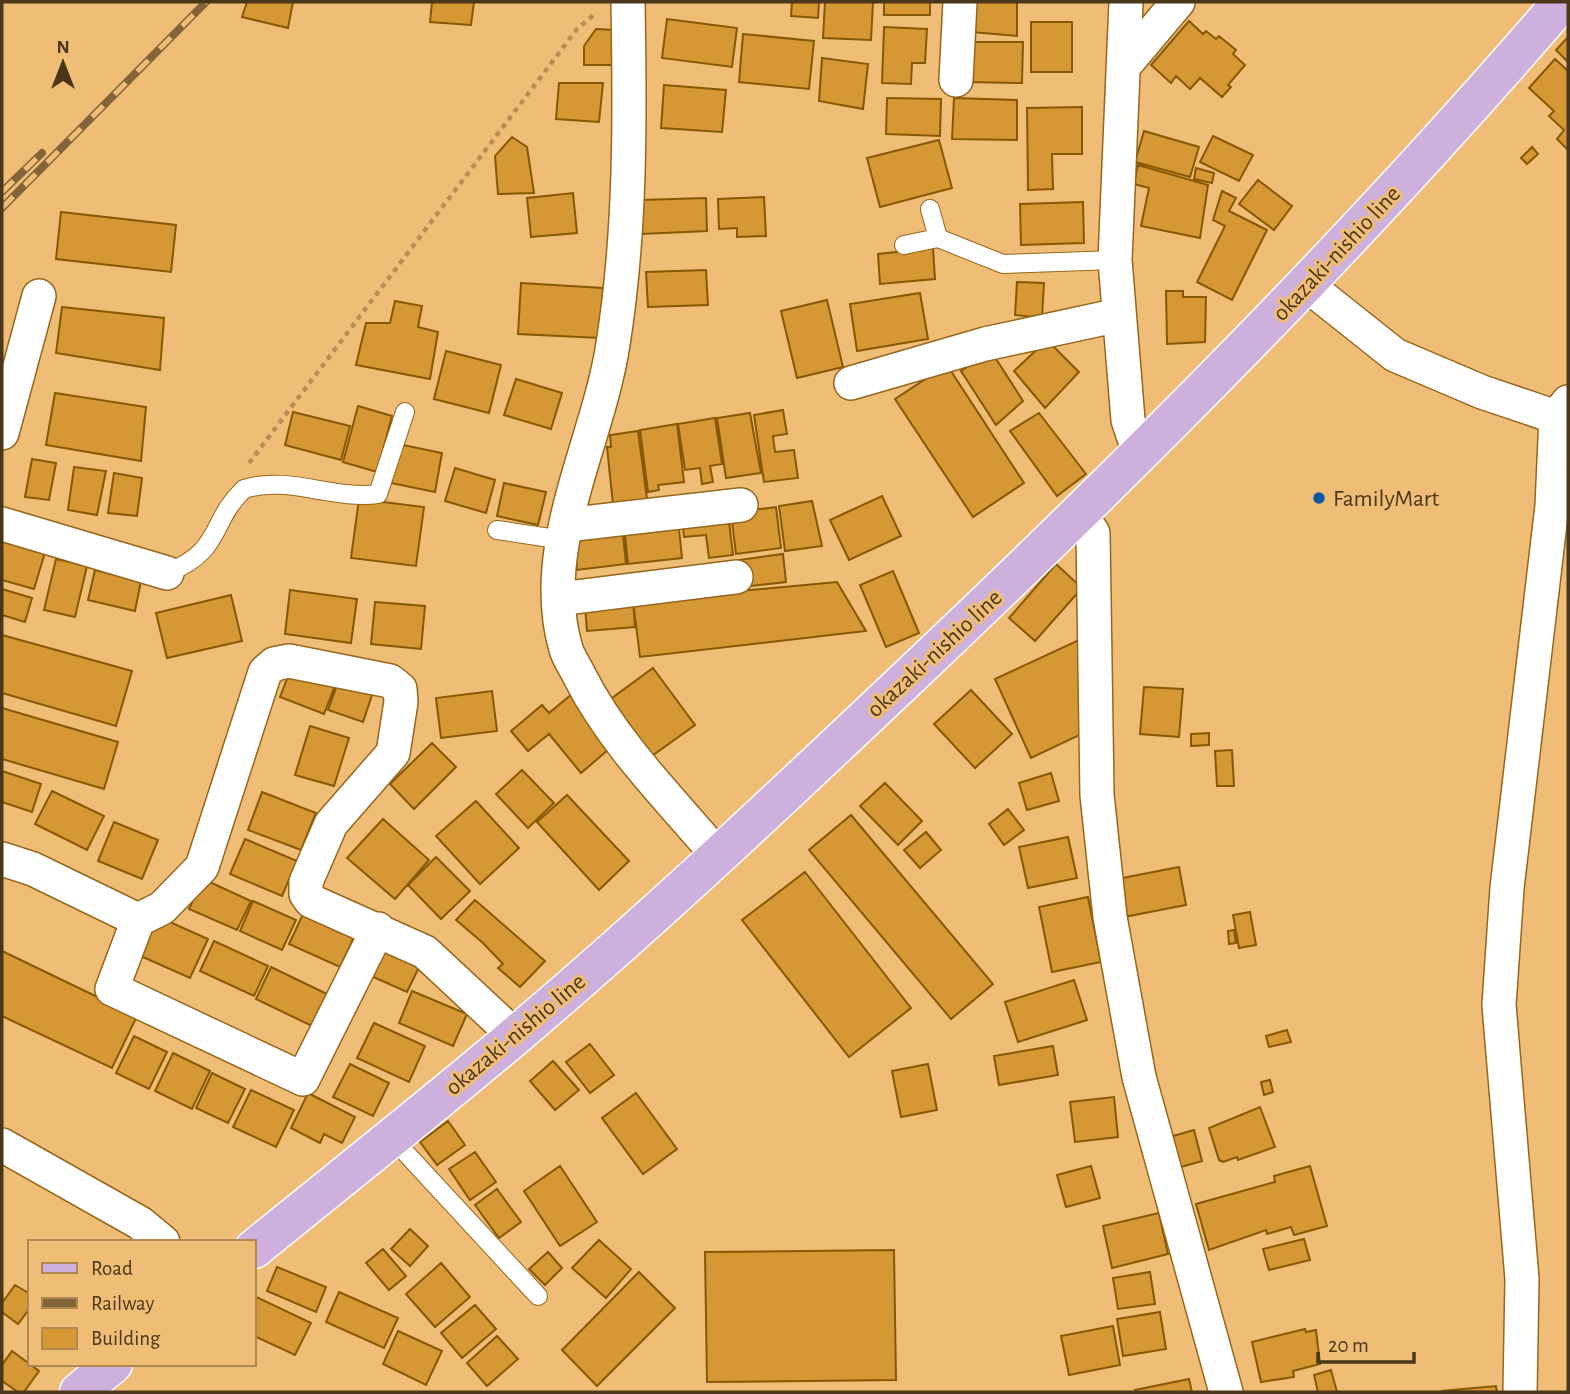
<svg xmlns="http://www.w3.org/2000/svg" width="1570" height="1394" viewBox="0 0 1570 1394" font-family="'Alegreya Sans',sans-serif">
	<rect width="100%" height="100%" fill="#f0bd77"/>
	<!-- building -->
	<path fill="#d69735" stroke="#865801" stroke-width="2" d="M247,2H293L288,28L242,17Z
		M432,2H474L471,25L430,22Z
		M792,2H819L818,18L791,16Z
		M825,2H873L871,40L823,38Z
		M884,2H930V15H884Z
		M972,2H1017V36L972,32Z
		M667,19L737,28L732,67L662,58Z
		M1189,21L1203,34L1206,31L1216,39L1219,36L1236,50L1233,54L1245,65L1228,85L1231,87L1222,97L1200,78L1190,89L1176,76L1171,83L1151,65Z
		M1031,22H1072V72H1031Z
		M884,27L927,29L925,63H912L911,84L882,83Z
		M596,29L616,30V65H584V46Z
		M743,34L814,41L809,89L739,82Z
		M1568,37V62L1556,50Z
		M966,42H1023L1022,83L965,82Z
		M822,58L868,64L863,109L819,101Z
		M1555,59L1568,71V150L1557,139L1564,130L1549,116L1554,111L1529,88Z
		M559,83H603L599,122L556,119Z
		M664,85L726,90L722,132L661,128Z
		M887,98L941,99L940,136L886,134Z
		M954,98L1017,100V140L952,139Z
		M1082,107V154H1052L1053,189L1028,190L1027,108Z
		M1144,131L1199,147L1190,177L1135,162Z
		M1213,136L1253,155L1239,181L1200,162Z
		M512,137L527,147L534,193L498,194L495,156Z
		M939,140L952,188L880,207L867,158Z
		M1532,147L1538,154L1527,164L1521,158Z
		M1138,165L1208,185L1200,238L1141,226L1149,188L1134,184Z
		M1196,168L1214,173L1212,183L1194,179Z
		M1258,180L1292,206L1274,230L1239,204Z
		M1222,191L1236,198L1229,211L1267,230L1232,300L1197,282L1225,226L1213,220Z
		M573,193L577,233L531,237L527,198Z
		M764,197L766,236L737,237V228L719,229L718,199Z
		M706,198L707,231L642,234L641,200Z
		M1083,202L1084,243L1021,245L1020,204Z
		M61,212L176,225L171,272L56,259Z
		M933,248L935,279L880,284L878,254Z
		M706,270L708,305L648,307L646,272Z
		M1017,282L1044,283L1042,318L1015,315Z
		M521,283L603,288L600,338L518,334Z
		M1166,291H1183V297H1206L1205,342L1167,344Z
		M920,293L928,339L857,351L850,304Z
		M827,300L843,367L797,378L781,311Z
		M395,301L422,306L418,327L438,332L430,379L356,365L366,323H390Z
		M62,307L164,318L160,370L56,353Z
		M1047,340L1079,372L1045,408L1014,371Z
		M446,351L501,365L489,413L434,399Z
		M991,351L1023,401L996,425L961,371Z
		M947,365L1024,483L973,517L895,399Z
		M516,379L562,393L551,429L504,415Z
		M55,393L146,407L141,461L46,445Z
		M358,406L392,416L377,472L343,462Z
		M783,410L787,434L773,436L775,452L794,450L798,478L764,482L754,415Z
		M293,412L350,426L341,460L285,445Z
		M750,413L761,473L726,478L717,418Z
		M1039,413L1086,474L1057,496L1010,431Z
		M715,418L722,464L710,466L713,482L702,484L700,468L685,470L678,424Z
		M677,424L684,482L658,485L659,490L648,492L640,430Z
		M638,431L647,499L613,504L607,447H611L610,435Z
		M398,444L442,453L435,492L391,483Z
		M32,459L56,463L49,500L25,497Z
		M74,467L106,471L97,515L68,510Z
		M455,468L495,480L486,513L445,501Z
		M114,473L142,478L137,516L108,513Z
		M504,483L546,492L538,525L497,516Z
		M882,496L901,536L849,560L830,520Z
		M359,499L424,507L416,566L351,558Z
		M812,501L822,546L785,551L779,506Z
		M776,507L781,548L736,554L731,513Z
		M728,513L733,555L709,558L706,535L684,537L682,518Z
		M678,519L682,558L628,564L624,525Z
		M622,525L626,564L577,570L573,531Z
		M2,536L46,549L34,589L2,580Z
		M783,554L786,582L742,587L739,560Z
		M56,559L87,566L75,617L44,610Z
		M1056,564L1082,588L1035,641L1009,618Z
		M95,570L141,581L135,611L88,600Z
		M893,571L919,633L886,647L860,585Z
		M837,582L866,631L640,657L633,601Z
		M2,589L32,598L25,622L2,615Z
		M290,590L357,599L351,643L285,634Z
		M231,595L242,641L167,658L156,613Z
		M633,601L635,627L587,631L585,606Z
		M375,602L425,606L421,649L371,644Z
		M2,635L132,671L116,726L2,693Z
		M1079,640L1088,731L1031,758L995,679Z
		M292,666L336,683L324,714L280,697Z
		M653,668L695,725L649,758L608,701Z
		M340,677L374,689L363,722L328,710Z
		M1144,687L1183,689L1179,737L1140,734Z
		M971,690L1012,734L975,768L934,724Z
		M492,691L497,731L441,738L436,698Z
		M572,694L615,744L581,773L549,734L528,751L511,731L542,705L549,713Z
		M2,708L118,742L104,789L2,759Z
		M310,726L349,738L334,786L295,775Z
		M1209,733V745L1191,746V734Z
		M432,743L456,767L414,809L390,784Z
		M1232,750L1234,786H1217L1215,751Z
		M522,770L554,803L528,828L496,794Z
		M2,771L41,784L32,812L2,802Z
		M1051,773L1059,801L1027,810L1019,783Z
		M885,783L922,821L898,845L860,806Z
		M52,791L104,816L87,850L35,824Z
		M262,792L316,813L301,850L248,830Z
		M567,795L629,861L599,890L537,822Z
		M476,801L519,848L480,884L436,836Z
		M1008,809L1024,830L1004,845L989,824Z
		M851,815L993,984L951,1019L809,850Z
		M383,819L429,860L395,899L347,858Z
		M114,822L158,840L142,879L98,861Z
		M926,832L941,850L920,868L904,850Z
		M1068,837L1077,878L1028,888L1019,847Z
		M245,839L297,861L282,896L230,874Z
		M436,857L470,891L441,919L408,885Z
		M1179,867L1186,905L1124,917L1117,879Z
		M805,872L911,1008L849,1057L742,920Z
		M203,879L251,901L237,930L189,909Z
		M1088,897L1101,962L1052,972L1039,907Z
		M475,900L545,961L520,987L498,968L503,964L483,943L456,920Z
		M253,901L296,920L282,950L240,931Z
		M305,910L356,933L340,967L289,944Z
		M1250,912L1256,945L1239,948L1233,915Z
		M154,915L208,939L190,978L136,954Z
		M1234,930L1236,943L1229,944L1228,931Z
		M214,941L268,966L254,996L200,971Z
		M385,945L422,961L407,992L371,976Z
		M2,951L137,1016L112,1068L2,1016Z
		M271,967L327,994L312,1026L256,999Z
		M1074,980L1087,1020L1018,1042L1005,1002Z
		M412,991L467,1014L453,1046L399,1023Z
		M374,1023L425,1046L409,1082L357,1058Z
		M1287,1030L1291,1042L1269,1047L1266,1036Z
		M134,1036L167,1052L149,1089L116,1073Z
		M590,1044L614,1075L590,1093L566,1062Z
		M1053,1046L1058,1075L999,1085L994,1056Z
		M173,1053L210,1071L192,1109L155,1091Z
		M553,1061L579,1090L555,1110L530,1081Z
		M350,1064L389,1083L373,1116L333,1097Z
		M928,1064L937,1110L901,1117L892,1071Z
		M212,1073L245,1089L228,1123L196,1108Z
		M1270,1080L1273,1092L1264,1095L1261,1082Z
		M251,1090L294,1110L276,1147L233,1127Z
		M308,1093L355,1117L342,1143L324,1134L320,1143L291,1128Z
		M636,1093L677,1149L643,1174L602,1118Z
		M1114,1097L1118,1137L1075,1142L1070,1102Z
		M1260,1107L1275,1147L1238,1160L1237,1157L1223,1162L1219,1160L1209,1128Z
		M448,1121L465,1145L437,1165L420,1142Z
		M1194,1130L1202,1161L1174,1169L1166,1138Z
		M475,1152L496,1182L470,1200L449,1169Z
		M560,1166L597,1222L560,1246L524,1191Z
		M1091,1166L1100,1198L1066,1207L1057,1175Z
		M1310,1166L1327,1226L1294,1235L1291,1227L1267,1234L1266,1230L1209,1250L1196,1204L1275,1182L1274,1176Z
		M497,1189L521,1222L499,1238L475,1205Z
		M1159,1213L1168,1254L1112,1268L1103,1226Z
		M410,1229L428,1246L410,1266L391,1249Z
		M1304,1239L1310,1260L1269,1270L1263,1249Z
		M599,1240L631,1269L606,1298L572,1268Z
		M383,1249L406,1276L389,1290L366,1263Z
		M894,1250L896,1380L707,1382L705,1252Z
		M548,1252L562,1268L545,1285L529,1269Z
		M441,1263L470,1297L435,1327L406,1294Z
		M277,1267L326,1287L316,1312L267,1291Z
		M639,1272L675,1308L597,1386L562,1350Z
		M1150,1272L1155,1304L1118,1309L1113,1278Z
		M15,1285L30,1294V1308L18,1324L2,1312V1303Z
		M339,1292L398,1318L384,1348L326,1322Z
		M254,1296L311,1323L295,1355L254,1336Z
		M475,1305L496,1329L462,1358L441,1333Z
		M1160,1312L1166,1349L1123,1356L1117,1319Z
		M1113,1326L1120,1365L1069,1375L1061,1336Z
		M1305,1329L1306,1332L1316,1330L1320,1364L1293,1371L1294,1377L1261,1382L1252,1342Z
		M398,1331L442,1351L426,1385L383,1364Z
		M497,1336L518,1359L487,1386L467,1363Z
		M12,1351L39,1371L24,1392H18L2,1381V1365Z
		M1331,1370L1337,1392H1318L1314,1375Z
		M1189,1379L1192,1392H1136L1135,1390Z
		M1496,1386L1497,1392L1441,1391Z"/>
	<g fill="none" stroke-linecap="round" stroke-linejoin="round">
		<!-- lane casing -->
		<g stroke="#95671c" stroke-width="20">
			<path id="lane" d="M930,209L938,238
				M904,245L938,238L1003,264L1115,260
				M497,530L563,540
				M167,573C224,550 209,522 244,489C288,475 333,500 378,494L405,412
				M391,1137L538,1296"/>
		</g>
		<!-- street casing -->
		<g stroke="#95671c" stroke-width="36">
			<path id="street" d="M628,2C630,116 631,231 613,344C598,443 536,548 566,649C569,659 576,668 580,677C614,744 671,800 719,857
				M1126,2L1115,260L1128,420L1134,438L1143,448
				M1125,65L1178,2
				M956,80L960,2
				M1307,285L1395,355L1482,392L1556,417
				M851,383L985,344L1119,315
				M2,433L39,296
				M1080,514L1093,533L1097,795L1110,917L1139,1077L1226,1392
				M2,524L167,573
				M566,525L741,505
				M559,599L736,577
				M2,859L33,869L138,920
				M378,929L303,1079L112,989L138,920L162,908L202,867L265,672L274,664L289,661L390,681L400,689L401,702L393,753L331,824L306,882V894L311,901L425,952L515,1036
				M2,1145L140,1223L163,1242
				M1520,1392L1522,1279L1499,1005L1507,888L1552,506L1556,417L1568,402"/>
		</g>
		<!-- primary casing -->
		<g stroke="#fff" stroke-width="41">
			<path id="primary" d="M254,1249C341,1178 429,1109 515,1036C651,921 781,798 911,675C1138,460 1358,239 1562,2
				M79,1392L113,1364"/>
		</g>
		<!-- path -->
		<path stroke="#b58d55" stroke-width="4.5" stroke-dasharray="5 5" stroke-linecap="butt" d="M249,463L577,29L596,13"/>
		<!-- lane -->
		<use href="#lane" stroke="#fff" stroke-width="18"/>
		<!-- street -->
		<use href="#street" stroke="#fff" stroke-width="33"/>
		<!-- primary -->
		<use href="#primary" stroke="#cdb0dc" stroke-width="38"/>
		<!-- rail casing -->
		<g stroke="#826438" stroke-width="8">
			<path id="rail" d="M2,192L42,153
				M2,208L206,2"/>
		</g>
		<!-- rail -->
		<use href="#rail" stroke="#f0bd77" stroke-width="5" stroke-dasharray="16" stroke-linecap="butt"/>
	</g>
	<!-- markers -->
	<circle fill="#0959a7" stroke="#f0bd77" stroke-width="2.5" cx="1319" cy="498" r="7"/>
	<g text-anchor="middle" stroke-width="6" stroke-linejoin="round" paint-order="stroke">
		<!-- street labels -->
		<g font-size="24" fill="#4a3618" stroke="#f0bd77">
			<text transform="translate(1336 253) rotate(-47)" y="8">okazaki-nishio line</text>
			<text transform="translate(934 653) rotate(-43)" y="8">okazaki-nishio line</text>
			<text transform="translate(515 1034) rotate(-40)" y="8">okazaki-nishio line</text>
		</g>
		<!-- poi labels -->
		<g font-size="24" fill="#4a3618" stroke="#f0bd77" text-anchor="start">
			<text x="1333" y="506">FamilyMart</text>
		</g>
	</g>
	<!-- border -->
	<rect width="1570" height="1394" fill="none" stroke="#4a3618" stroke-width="7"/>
	<!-- legend -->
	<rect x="28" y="1240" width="228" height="126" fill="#f0bd77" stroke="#ae8751" stroke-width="2"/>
	<rect x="42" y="1263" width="35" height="10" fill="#cdb0dc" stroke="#ae8751" stroke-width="2"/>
	<text x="91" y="1275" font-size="21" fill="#4a3618">Road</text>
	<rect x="42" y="1298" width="35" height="10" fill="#826438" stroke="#ae8751" stroke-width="2"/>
	<text x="91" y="1310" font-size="21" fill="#4a3618">Railway</text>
	<rect x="42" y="1328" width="35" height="21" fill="#d69735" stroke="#ae8751" stroke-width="2"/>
	<text x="91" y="1345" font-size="21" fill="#4a3618">Building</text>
	<!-- north arrow -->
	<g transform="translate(63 63)" stroke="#f0bd77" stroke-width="5" paint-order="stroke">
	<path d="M0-5L12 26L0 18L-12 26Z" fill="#4a3618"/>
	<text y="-10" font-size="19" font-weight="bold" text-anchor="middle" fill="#4a3618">N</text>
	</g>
	<!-- scale -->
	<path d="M1318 1352v10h96v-10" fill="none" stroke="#4a3618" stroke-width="3.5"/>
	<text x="1328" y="1352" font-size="21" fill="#4a3618" stroke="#f0bd77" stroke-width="5" paint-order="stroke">20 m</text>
</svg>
